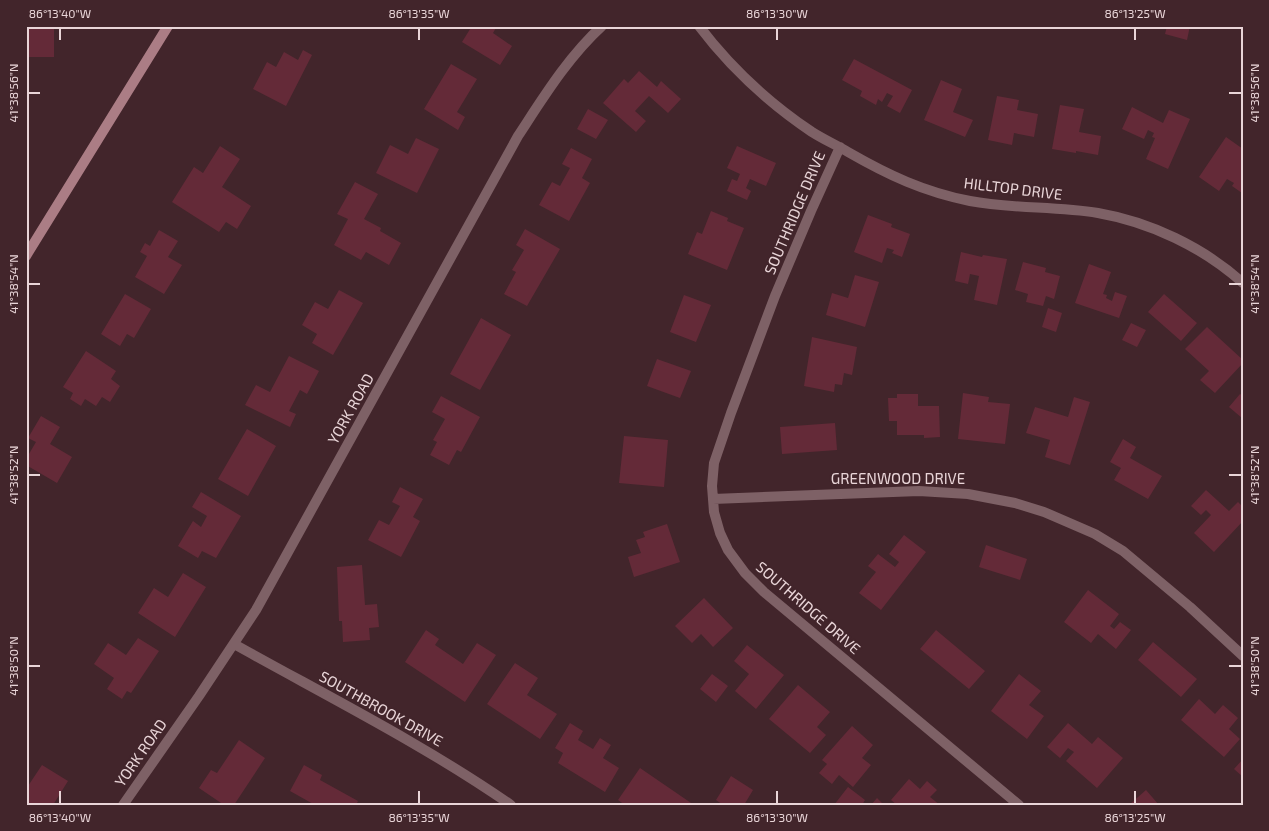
<svg xmlns="http://www.w3.org/2000/svg" width="1269" height="831" viewBox="0 0 1269 831" font-family="'Exo 2',sans-serif">
	<rect width="100%" height="100%" fill="#42252b"/>
	<!-- building -->
	<path fill="#642a38" d="M26,26H54V57H26Z
		M472,26H497L493,33L512,46L500,65L462,42Z
		M1167,26H1190L1187,40L1165,34Z
		M303,50L312,55L286,106L253,89L267,62L276,67L284,52L298,60Z
		M854,59L912,90L900,113L887,106L893,96L887,93L882,102L878,99L876,105L860,96L862,91L842,80Z
		M451,64L477,79L457,112L465,117L458,130L424,109Z
		M639,71L657,87L661,81L681,99L668,113L649,96L635,111L646,121L636,132L603,103L624,79L628,83Z
		M941,80L962,89L953,112L973,120L965,137L924,120Z
		M997,96L1019,100L1017,110L1038,114L1034,137L1014,133L1012,145L988,140Z
		M1060,105L1084,109L1079,132L1101,136L1098,155L1076,151V153L1052,149Z
		M1132,107L1163,123L1169,110L1190,119L1168,169L1146,159L1155,138L1152,137L1154,133L1148,130L1144,139L1122,129Z
		M588,109L608,120L596,139L577,129Z
		M1226,137L1243,149V157L1241,160L1243,161L1242,193L1232,186L1234,183L1227,179L1219,191L1199,177Z
		M416,138L439,149L417,193L376,173L390,145L408,154Z
		M220,146L240,159L222,187L251,206L237,229L226,222L219,232L172,202L194,167L203,173Z
		M737,146L776,163L766,186L750,179L746,188L751,191L747,200L727,191L732,179L737,181L740,174L727,168Z
		M571,148L592,159L582,178L590,183L569,221L539,205L552,182L560,186L570,168L562,164Z
		M355,182L378,194L364,219L381,228L380,231L401,243L389,265L366,252L361,260L334,245L348,219L337,214Z
		M711,211L728,218L727,221L744,228L727,270L688,254L697,232L702,234Z
		M868,215L892,224L891,227L910,234L902,257L892,253L894,250L887,248L882,263L854,252Z
		M525,229L560,249L527,306L504,294L516,272L512,270L524,250L516,245Z
		M159,230L178,241L168,257L182,265L164,294L135,277L147,256L140,252L145,243L150,246Z
		M961,252L982,257L983,255L1007,259L997,305L974,300L979,276L970,274L968,284L955,281Z
		M1023,262L1046,268L1045,272L1060,276L1054,299L1046,296L1043,306L1026,302L1028,294L1015,290Z
		M1089,264L1111,272L1103,294L1107,295L1106,298L1112,301L1115,292L1127,296L1119,318L1075,303Z
		M855,275L879,282L865,327L826,315L832,293L848,298Z
		M339,290L363,303L333,355L312,343L317,334L302,325L315,302L328,309Z
		M125,294L151,309L134,338L127,334L120,346L101,334Z
		M1164,294L1197,323L1181,341L1148,312Z
		M684,295L711,305L696,342L670,332Z
		M1048,308L1062,313L1056,332L1042,327Z
		M481,318L511,335L480,390L450,374Z
		M1131,323L1146,330L1137,347L1122,340Z
		M1207,327L1243,360V363L1215,393L1200,380L1209,371L1185,349Z
		M812,337L857,347L852,375L844,373L842,385L835,384L834,392L804,386Z
		M86,351L116,371L111,379L120,386L110,402L102,397L96,406L85,399L81,406L70,399L73,393L63,387Z
		M289,356L319,371L307,394L300,390L289,411L296,414L290,427L245,405L256,385L270,392Z
		M657,359L691,371L680,398L647,386Z
		M963,393L989,397L988,402L1010,404L1005,444L958,439Z
		M897,394H918V406H939L940,437L924,438V435H897V421H889L888,398H897Z
		M1240,394L1243,396L1242,418L1229,407Z
		M441,396L480,417L461,452L457,450L449,465L430,455L437,442L433,440L445,419L432,412Z
		M1074,397L1090,402L1070,465L1045,457L1050,440L1026,433L1035,407L1068,417Z
		M41,416L60,427L50,444L72,457L57,483L26,465V459L36,442L28,438Z
		M835,423L837,450L782,454L780,427Z
		M247,429L276,446L248,496L218,479Z
		M624,436L668,440L664,487L619,483Z
		M1123,439L1136,447L1130,458L1162,476L1148,499L1114,480L1121,468L1110,462Z
		M400,487L423,499L413,517L420,521L401,557L368,540L379,520L389,525L400,506L392,502Z
		M1206,490L1229,511L1238,502L1243,507V521L1214,552L1194,533L1211,515L1206,510L1201,515L1191,506Z
		M201,492L241,516L216,558L202,551L198,558L178,546L193,521L201,527L207,516L192,507Z
		M667,524L680,562L634,577L628,557L641,553L636,540L645,537L643,532Z
		M904,535L926,552L881,610L859,593L876,572L868,566L878,554L895,567L899,562L889,554Z
		M986,545L1027,559L1020,580L979,567Z
		M362,565L365,605L377,604L379,627L369,628L370,640L343,642L342,621H339L337,567Z
		M183,573L206,587L175,637L138,613L154,588L168,597Z
		M1088,590L1119,614L1110,626L1114,629L1120,622L1131,630L1116,649L1098,634L1091,643L1064,622Z
		M704,598L733,628L713,647L701,634L692,643L675,626Z
		M426,630L439,639L435,645L463,664L477,643L496,655L465,702L405,662Z
		M936,630L985,671L969,689L920,649Z
		M138,638L159,651L131,693L127,691L122,699L107,689L114,678L94,664L108,643L126,655Z
		M1153,642L1197,679L1181,697L1138,660Z
		M747,645L784,675L756,709L735,691L749,674L734,661Z
		M515,663L538,678L527,695L557,714L540,739L487,704Z
		M712,674L728,686L716,702L700,689Z
		M1019,674L1041,691L1029,705L1044,716L1027,739L991,711Z
		M798,685L830,712L817,727L826,735L810,753L769,719Z
		M1199,699L1215,714L1223,705L1238,718L1229,729L1240,739L1224,757L1181,720Z
		M570,723L583,731L578,740L593,749L600,738L611,745L603,758L619,768L605,792L558,763L563,753L555,748Z
		M1068,723L1092,744L1098,737L1123,758L1097,788L1066,761L1074,752L1068,748L1060,758L1047,747Z
		M852,726L873,745L862,758L871,765L853,787L839,775L832,784L819,773L827,764L822,760Z
		M239,740L265,758L234,805H224L199,788L211,770L217,773Z
		M1243,759V777L1234,769Z
		M42,765L68,781L53,805H26V789Z
		M304,765L322,775L320,780L358,801L356,805H315L290,791Z
		M640,768L694,805H625L618,800Z
		M731,776L753,790L744,805H723L716,800Z
		M909,779L920,789L927,781L937,790L930,797L940,805H897L891,800Z
		M848,787L865,800L862,805H834Z
		M1146,790L1159,805H1129Z
		M877,798L884,805H871Z"/>
	<g fill="none" stroke-linecap="round" stroke-linejoin="round">
		<!-- street -->
		<path stroke="#7e6166" stroke-width="10" d="M699,26C730,67 769,103 812,132C823,139 836,145 848,152C888,175 924,192 970,201C1012,209 1056,206 1098,213C1150,222 1203,247 1243,283
			M840,147L811,211L775,296L731,413L714,463L712,486L714,512L720,533L728,550L745,573L764,592L1019,805
			M713,499L919,491L968,494L1015,503L1044,512L1095,534L1123,551L1190,607L1243,656
			M234,644C327,696 423,744 511,805
			M123,805L199,696L256,610L518,136C543,98 568,57 602,26"/>
		<!-- secondary -->
		<path stroke="#ab7d85" stroke-width="10" d="M26,256L168,26"/>
	</g>
	<!-- ticks -->
	<path fill="none" stroke="#e9d5d8" stroke-width="2" d="M60,28V40M419,28V40M777,28V40M1135,28V40M28,93H40M1229,93H1242M28,284H40M1229,284H1242M28,475H40M1229,475H1242M28,666H40M1229,666H1242M60,791V804M419,791V804M777,791V804M1135,791V804"/>
	<g text-anchor="middle" stroke-width="4" stroke-linejoin="round" paint-order="stroke">
		<!-- street labels -->
		<g font-size="15" fill="#e9d5d8" stroke="#42252b">
			<text transform="translate(1013 189) rotate(7)" y="5">HILLTOP DRIVE</text>
			<text transform="translate(795 213) rotate(-67)" y="5">SOUTHRIDGE DRIVE</text>
			<text transform="translate(351 409) rotate(-61)" y="5">YORK ROAD</text>
			<text x="898" y="484">GREENWOOD DRIVE</text>
			<text transform="translate(808 608) rotate(41)" y="5">SOUTHRIDGE DRIVE</text>
			<text transform="translate(381 709) rotate(29)" y="5">SOUTHBROOK DRIVE</text>
			<text transform="translate(141 753) rotate(-55)" y="5">YORK ROAD</text>
		</g>
	</g>
	<!-- border -->
	<rect width="1269" height="831" fill="none" stroke="#42252b" stroke-width="55"/>
	<rect x="28" y="28" width="1214" height="776" fill="none" stroke="#e9d5d8" stroke-width="2"/>
	<g font-size="12" text-anchor="middle" fill="#e9d5d8">
		<text x="60" y="18">86°13'40"W</text>
		<text x="419" y="18">86°13'35"W</text>
		<text x="777" y="18">86°13'30"W</text>
		<text x="1135" y="18">86°13'25"W</text>
		<text transform="translate(14 93) rotate(-90)" y="4">41°38'56"N</text>
		<text transform="translate(1255 93) rotate(-90)" y="4">41°38'56"N</text>
		<text transform="translate(14 284) rotate(-90)" y="4">41°38'54"N</text>
		<text transform="translate(1255 284) rotate(-90)" y="4">41°38'54"N</text>
		<text transform="translate(14 475) rotate(-90)" y="4">41°38'52"N</text>
		<text transform="translate(1255 475) rotate(-90)" y="4">41°38'52"N</text>
		<text transform="translate(14 666) rotate(-90)" y="4">41°38'50"N</text>
		<text transform="translate(1255 666) rotate(-90)" y="4">41°38'50"N</text>
		<text x="60" y="822">86°13'40"W</text>
		<text x="419" y="822">86°13'35"W</text>
		<text x="777" y="822">86°13'30"W</text>
		<text x="1135" y="822">86°13'25"W</text>
	</g>
</svg>
